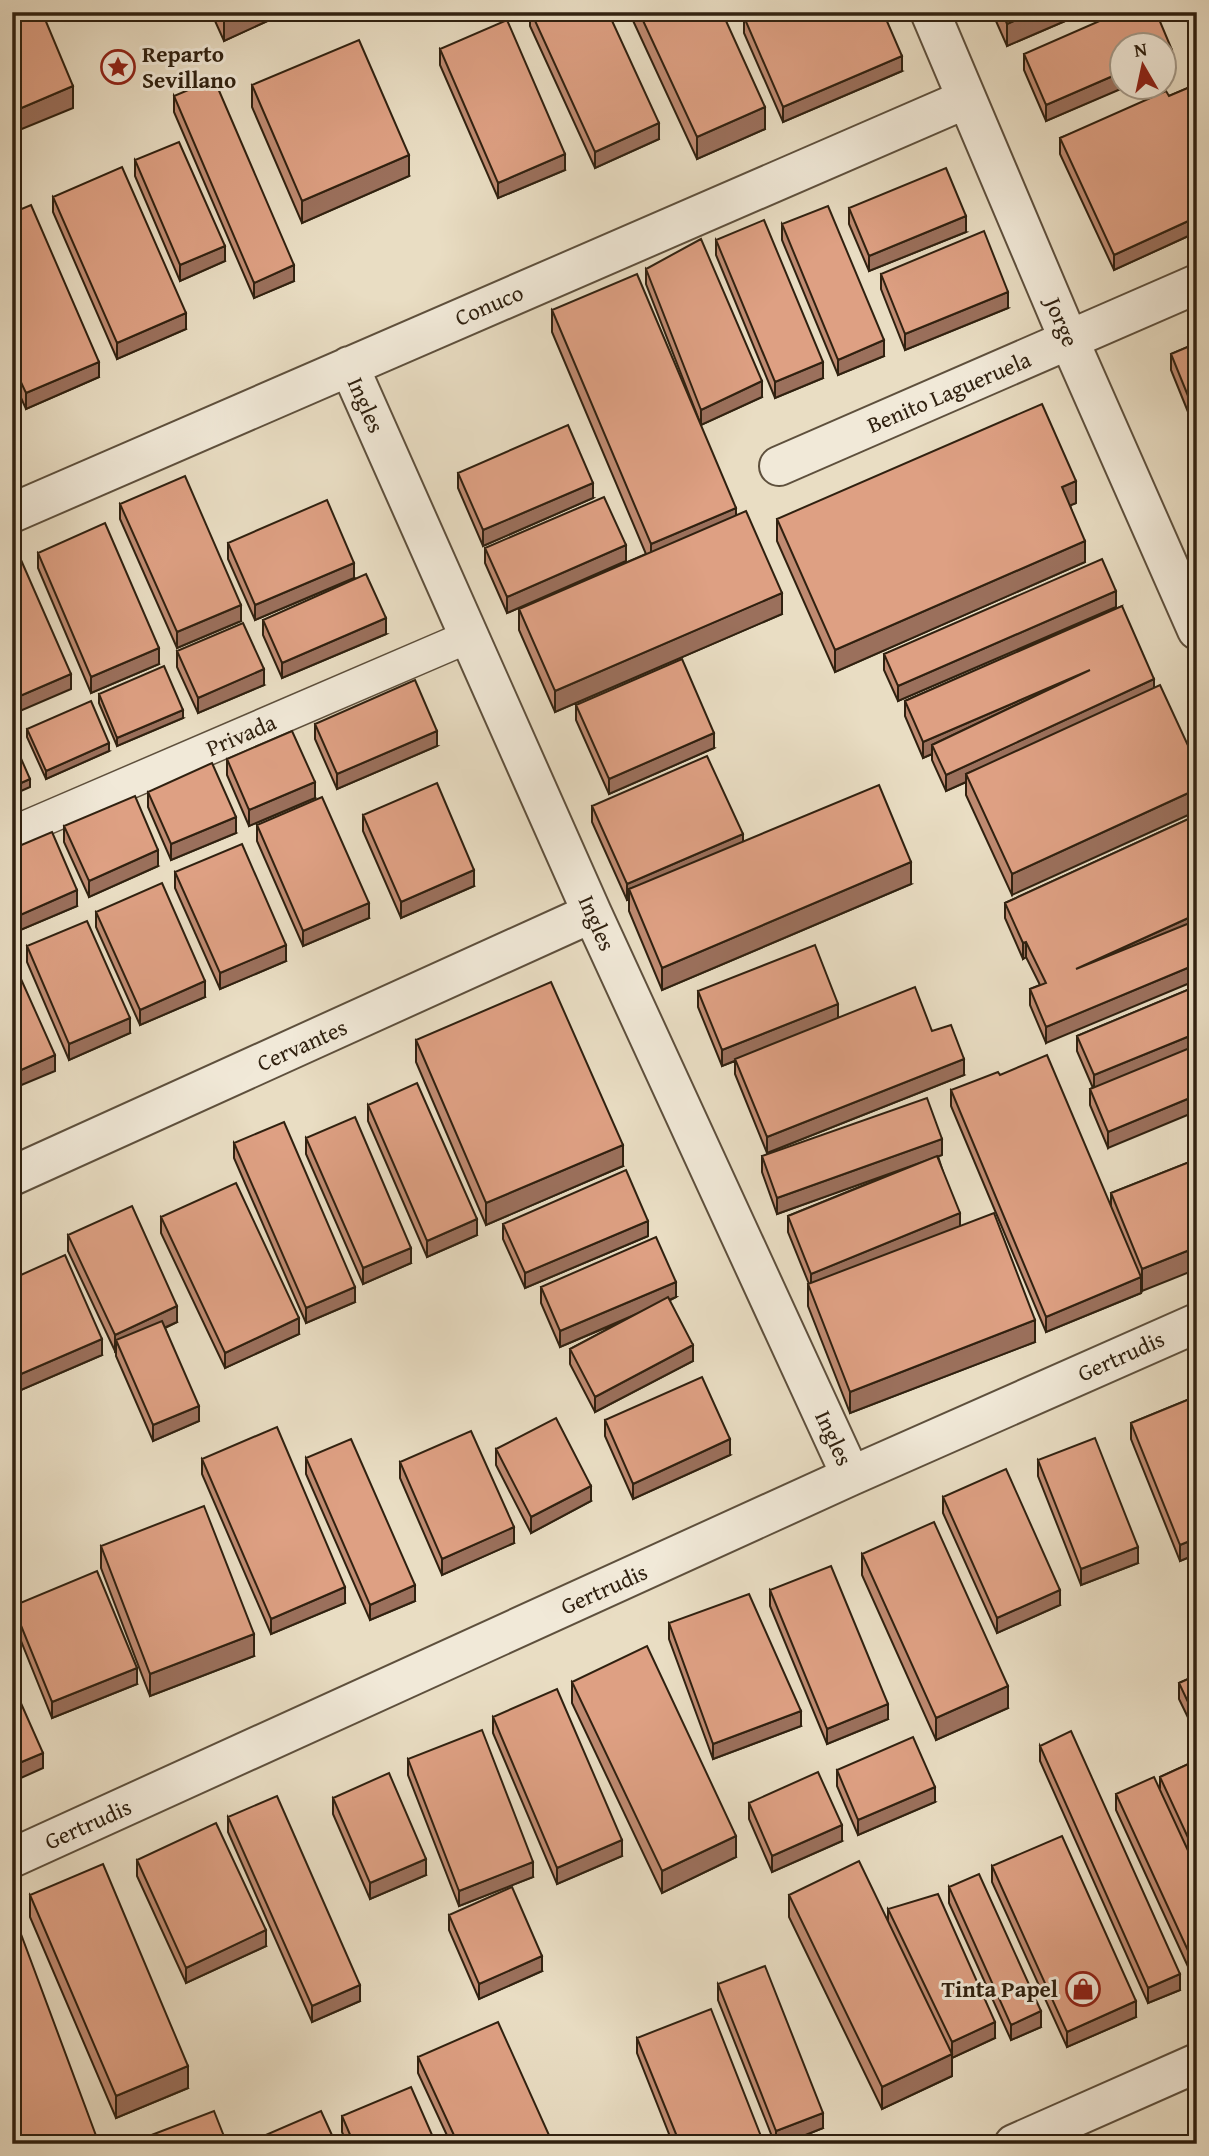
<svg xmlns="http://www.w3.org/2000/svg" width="1209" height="2156" viewBox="0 0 1209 2156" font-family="'Gentium Book Plus',serif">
	<rect width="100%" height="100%" fill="#e9ddc3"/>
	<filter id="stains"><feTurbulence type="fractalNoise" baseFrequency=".00286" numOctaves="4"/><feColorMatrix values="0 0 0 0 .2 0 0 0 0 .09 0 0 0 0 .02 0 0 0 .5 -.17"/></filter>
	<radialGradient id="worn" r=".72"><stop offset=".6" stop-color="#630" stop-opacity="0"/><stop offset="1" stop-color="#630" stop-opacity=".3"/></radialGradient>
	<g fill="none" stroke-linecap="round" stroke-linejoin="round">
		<!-- service casing -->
		<g stroke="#5e503d" stroke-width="35">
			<path id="service" d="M12,833L470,636"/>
		</g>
		<!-- minor casing -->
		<g stroke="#5e503d" stroke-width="42">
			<path id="minor" d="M930,12L1069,340L1197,630
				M349,366L592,913L851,1476
				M779,466L1197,284
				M12,513L966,99
				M12,1176L592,913
				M12,1858L851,1476L1197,1323
				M1014,2144L1197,2063"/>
		</g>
		<!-- service -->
		<use href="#service" stroke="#f1e9d8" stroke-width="32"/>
		<!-- minor -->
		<use href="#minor" stroke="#f1e9d8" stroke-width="38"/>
	</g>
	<!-- wall -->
	<path fill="#bf8a71" stroke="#302110" stroke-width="2" d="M211,12H287L224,41Z
		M530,12H608L659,139L595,168L530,26Z
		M629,12H722L765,129L697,159Z
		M992,12H1086L1007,46Z
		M1183,12H1197V41Z
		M744,17L902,71L783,122L744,33Z
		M440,49L565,170L498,198L440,65Z
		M1024,54L1172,66L1046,121L1024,70Z
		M1197,84V232L1114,270L1060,154V138L1169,96Z
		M252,85L409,176L302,223L252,107Z
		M174,96L294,281L254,298L174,112Z
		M135,160L225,261L180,281L135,176Z
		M53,197L186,329L117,359L53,212Z
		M849,208L966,232L869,271L849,224Z
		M12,213L99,377L26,409L12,378Z
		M782,224L884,356L838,375L782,240Z
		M716,240L823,378L775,398L716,255Z
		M646,269L762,397L701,425L646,284Z
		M881,274L1008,308L905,350L881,289Z
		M552,310L736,515L782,614L555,712L519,630V609L646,554L552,332Z
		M1197,343V434L1171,370V354Z
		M458,473L593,498L483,546L458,488Z
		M1076,503L1070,505L1085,562L835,672L777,541V519Z
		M120,504L241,621L177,648L120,519Z
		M228,543L354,578L255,620L228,559Z
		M485,548L626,561L507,613L485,563Z
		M38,553L159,664L91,693L38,568Z
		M1122,606L1012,895L966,795V782L946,791L932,760V754L923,758L905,716V701Z
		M1116,607L898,701L884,670V654Z
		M263,620L386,634L282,678L263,635Z
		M177,651L264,685L198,713L177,667Z
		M99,694L183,718L117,746L99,703Z
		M576,705L714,748L609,794L576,720Z
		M315,724L437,746L337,789L315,739Z
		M27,729L109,751L46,779L27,737Z
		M227,759L315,798L249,826L227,775Z
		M148,792L236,833L171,860L148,807Z
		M592,806L743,842L911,884L662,990L629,911V899L627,900L592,822Z
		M363,815L474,886L401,918L363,831Z
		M1197,815L1046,1043L1030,1005V989L1040,985L1026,957L1023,959L1005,918V903Z
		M257,825L369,918L303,946L257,841Z
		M64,826L158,866L89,897L64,842Z
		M12,849L77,906L18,931L12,917Z
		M175,872L286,961L220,989L175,888Z
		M96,912L205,997L140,1025L96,927Z
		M27,946L130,1033L69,1060L27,962Z
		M1197,986L1108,1148L1090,1105V1089L1093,1088L1077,1051V1036Z
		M698,991L838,1017L964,1075L767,1153L735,1074V1061L722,1066L698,1007Z
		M416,1040L623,1166L486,1225L416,1062Z
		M951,1090L1111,1206V1193L1197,1159L1142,1291L1141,1287V1293L1046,1332L951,1106Z
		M368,1105L477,1235L427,1257L368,1121Z
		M306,1138L411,1263L363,1284L306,1154Z
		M234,1143L355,1302L306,1323L234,1158Z
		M942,1155L938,1156L960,1226L1035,1342L850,1413L808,1306V1284H809L788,1232V1216L928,1159L777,1214L762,1172V1156Z
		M161,1217L299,1334L225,1368L161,1233Z
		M503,1224L648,1236L525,1288L503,1239Z
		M68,1235L177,1322L165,1328L199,1421L153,1441L116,1356V1350L115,1351L68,1251Z
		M12,1279L102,1355L21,1390L12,1369Z
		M541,1287L676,1297L669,1301L693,1361L595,1412L570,1364V1349L629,1318L560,1347L541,1303Z
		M1197,1396V1554L1180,1561L1131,1439V1423Z
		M605,1420L730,1455L633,1499L605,1436Z
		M496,1449L591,1501L531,1533L496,1465Z
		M306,1458L415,1601L370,1620L306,1474Z
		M202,1459L345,1603L271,1634L202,1474Z
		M1038,1460L1138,1563L1081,1585L1038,1476Z
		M400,1462L514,1543L442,1575L400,1478Z
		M943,1497L1060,1605L997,1633L943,1513Z
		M101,1546L254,1656L150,1696L101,1568Z
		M862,1554L1008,1708L936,1740L862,1575Z
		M770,1590L888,1719L827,1744L770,1606Z
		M13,1606L137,1684L52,1718L13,1621Z
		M669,1623L801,1726L713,1759L669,1639Z
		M1197,1675V1736L1179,1699V1683Z
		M572,1682L736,1857L662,1893L572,1703Z
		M493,1717L622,1856L557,1884L493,1733Z
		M1040,1746L1180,1990L1148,2003L1040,1761Z
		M408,1759L533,1877L459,1906L408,1775Z
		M1197,1760V1983L1196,1984L1116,1810V1794L1160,1788V1777Z
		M837,1770L935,1802L858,1835L837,1786Z
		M333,1798L426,1875L370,1899L333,1814Z
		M749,1803L842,1841L772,1872L749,1819Z
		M228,1817L360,2001L312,2022L228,1832Z
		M137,1860L266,1946L186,1983L137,1876Z
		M992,1866L1136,2017L1067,2047L992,1882Z
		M949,1887L1041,2027L1011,2040L949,1903Z
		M30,1895L188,2088L116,2118L30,1917Z
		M789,1895L888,1921V1909L995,2038L952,2058V2057V2076L882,2109L789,1917Z
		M449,1915L542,1971L479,1999L449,1930Z
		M718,1984L823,2128L783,2144H775L718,2000Z
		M637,2038L764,2144H673L637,2053Z
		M418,2057L553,2144H451L418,2073Z
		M342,2116L436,2144H347L342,2132Z"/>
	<!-- shaded-wall -->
	<path fill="#9b705c" stroke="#302110" stroke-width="2" d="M239,12H287L224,41V19Z
		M1035,12H1086L1007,46V24Z
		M1172,50V66L1164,70V54Z
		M902,56V71L783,122V107Z
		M1122,72V88H1123L1046,121V105Z
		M73,86V108L12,133V112Z
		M765,107V129L697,159V137Z
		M659,123V139L595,168V152Z
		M565,154V170L498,198V183Z
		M409,155V176L302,223V201Z
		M966,216V232L869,271V256Z
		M1197,217V232L1114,270V255Z
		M225,246V261L180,281V265Z
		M294,265V281L254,298V283Z
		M1008,292V308L905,350V334Z
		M186,313V329L117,359V343Z
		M884,340V356L838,375V360Z
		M99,362V377L26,409V393Z
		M823,362V378L775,398V382Z
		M762,381V397L701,425V410Z
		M1076,481V503L1062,509V487Z
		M593,483V498L483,546V530Z
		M736,508V530L651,566V544Z
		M1085,541V562L835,672V650Z
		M626,545V561L507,613V597Z
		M354,563V578L255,620V605Z
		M1116,591V607L898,701V686Z
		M782,593V614L555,712V691Z
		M241,605V621L177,648V632Z
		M386,618V634L282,678V663Z
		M159,648V664L91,693V677Z
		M264,669V685L198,713V698Z
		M1090,670L932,745V754L923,758V742Z
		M71,674V689L13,714V699Z
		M1154,679V695L966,774V782L946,791V775Z
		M183,710V718L117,746V738Z
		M437,731V746L337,789V774Z
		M714,733V748L609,794V779Z
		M109,743V751L46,779V771Z
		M30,779V787L12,795V787Z
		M315,782V798L249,826V810Z
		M1197,789V811L1012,895V874Z
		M236,817V833L171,860V844Z
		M743,834V850L629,889V899L627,900V884Z
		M158,850V866L89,897V881Z
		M911,862V884L662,990V968Z
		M474,870V886L401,918V902Z
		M77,890V906L18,931V916Z
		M369,903V918L303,946V931Z
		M1197,914V929L1076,969Z
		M1026,942V957L1023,959V943Z
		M286,945V961L220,989V973Z
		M1197,964V980L1046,1043V1027Z
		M205,981V997L140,1025V1010Z
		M838,1004V1019L722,1066V1050Z
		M130,1018V1033L69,1060V1044Z
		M1197,1033V1048L1094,1091V1075Z
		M55,1055V1071L12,1089V1074Z
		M964,1059V1075L767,1153V1137Z
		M1197,1095V1111L1108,1148V1132Z
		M942,1139V1155L777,1214V1198Z
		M623,1145V1166L486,1225V1203Z
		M960,1213V1229L811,1289V1274Z
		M477,1219V1235L427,1257V1241Z
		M648,1221V1236L525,1288V1273Z
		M1197,1247V1269L1142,1291V1269Z
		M411,1248V1263L363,1284V1268Z
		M1141,1277V1293L1046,1332V1317Z
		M676,1282V1297L560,1347V1331Z
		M355,1287V1302L306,1323V1308Z
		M177,1306V1322L120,1348L116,1340V1350L115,1351V1335Z
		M299,1318V1334L225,1368V1353Z
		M1035,1320V1342L850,1413V1392Z
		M102,1339V1355L21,1390V1374Z
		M693,1345V1361L595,1412V1397Z
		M199,1406V1421L153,1441V1425Z
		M730,1439V1455L633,1499V1484Z
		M591,1486V1501L531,1533V1517Z
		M514,1527V1543L442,1575V1559Z
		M1197,1538V1554L1180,1561V1545Z
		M1138,1547V1563L1081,1585V1569Z
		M415,1585V1601L370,1620V1605Z
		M345,1587V1603L271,1634V1619Z
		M1060,1590V1605L997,1633V1618Z
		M254,1634V1656L150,1696V1674Z
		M137,1668V1684L52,1718V1702Z
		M1008,1686V1708L936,1740V1718Z
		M888,1704V1719L827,1744V1729Z
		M801,1711V1726L713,1759V1744Z
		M43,1753V1768L12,1782V1766Z
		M935,1787V1802L858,1835V1820Z
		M842,1825V1841L772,1872V1856Z
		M736,1836V1857L662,1893V1871Z
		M622,1840V1856L557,1884V1868Z
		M426,1859V1875L370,1899V1883Z
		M533,1862V1877L459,1906V1891Z
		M266,1930V1946L186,1983V1968Z
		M542,1956V1971L479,1999V1984Z
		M1180,1974V1990L1148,2003V1988Z
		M360,1985V2001L312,2022V2006Z
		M1136,2001V2017L1067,2047V2032Z
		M1041,2011V2027L1011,2040V2025Z
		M995,2022V2038L952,2058V2042Z
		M952,2054V2076L882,2109V2087Z
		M188,2066V2088L116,2118V2096Z
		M823,2113V2128L783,2144H776V2131Z"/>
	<!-- building -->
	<path fill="#dea083" stroke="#302110" stroke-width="2" d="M12,12H42L73,86L12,112Z
		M221,12H239L224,19Z
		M531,12H608L659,123L595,152Z
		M639,12H722L765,107L697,137Z
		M756,12H883L902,56L783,107L744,17Z
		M1002,12H1035L1007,24Z
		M1120,12H1156L1172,50L1164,54V46H1122V72L1046,105L1024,54Z
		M1190,12H1197V26Z
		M507,20L565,154L498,183L440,49Z
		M359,40L409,155L302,201L252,85Z
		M214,79L294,265L254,283L174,96Z
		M1197,84V217L1114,255L1060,138L1166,91L1169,96Z
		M179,142L225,246L180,265L135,160Z
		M122,167L186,313L117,343L53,197Z
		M946,168L966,216L869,256L849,208Z
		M31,205L99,362L26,393L12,363V213Z
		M828,206L884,340L838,360L782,224Z
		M764,220L823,362L775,382L716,240Z
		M984,231L1008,292L905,334L881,274Z
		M701,239L762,381L701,410L646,269Z
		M637,274L736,508L651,544L552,310Z
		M1197,343V418L1171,354Z
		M1042,404L1076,481L1062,487L1085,541L835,650L777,519Z
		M568,425L593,483L483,530L458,473Z
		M185,476L241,605L177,632L120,504Z
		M604,497L626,545L507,597L485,548Z
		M327,500L354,563L255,605L228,543Z
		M746,511L782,593L555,691L519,609Z
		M105,523L159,648L91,677L38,553Z
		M1102,559L1116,591L898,686L884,654Z
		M21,560L71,674L13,699L12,564Z
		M366,574L386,618L282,663L263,620Z
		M1122,606L1154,679L946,775L932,745L1090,670L923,742L905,701Z
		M243,623L264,669L198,698L177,651Z
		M682,659L714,733L609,779L576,705Z
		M164,666L183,710L117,738L99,694Z
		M415,680L437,731L337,774L315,724Z
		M1160,685L1197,765V789L1012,874L966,774Z
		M91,701L109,743L46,771L27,729Z
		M292,731L315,782L249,810L227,759Z
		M12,738L30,779L12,787Z
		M707,756L743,834L627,884L592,806Z
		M212,763L236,817L171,844L148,792Z
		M437,783L474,870L401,902L363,815Z
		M879,785L911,862L662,968L629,889Z
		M135,796L158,850L89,881L64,826Z
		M322,797L369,903L303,931L257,825Z
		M1197,815V914L1076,969L1197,920V964L1046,1027L1030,989L1046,983L1026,942L1023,943L1005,903Z
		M52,832L77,890L18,916L12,901V849Z
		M242,844L286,945L220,973L175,872Z
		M162,883L205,981L140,1010L96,912Z
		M87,921L130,1018L69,1044L27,946Z
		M815,945L838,1004L722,1050L698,991Z
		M12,959L55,1055L12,1074Z
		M551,982L623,1145L486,1203L416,1040Z
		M1197,986V1033L1094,1075L1077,1036Z
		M915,987L932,1031L951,1025L964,1059L767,1137L735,1059Z
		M1197,1045V1095L1108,1132L1090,1089Z
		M1047,1055L1141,1277L1046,1317L951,1090L998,1072L1000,1075Z
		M417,1083L477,1219L427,1241L368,1105Z
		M927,1098L942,1139L777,1198L762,1156Z
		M355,1117L411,1248L363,1268L306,1138Z
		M284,1122L355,1287L306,1308L234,1143Z
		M937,1156L960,1213L811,1274L788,1216Z
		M1197,1159V1247L1142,1269L1111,1193Z
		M626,1170L648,1221L525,1273L503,1224Z
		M236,1183L299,1318L225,1353L161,1217Z
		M132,1206L177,1306L115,1335L68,1235Z
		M994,1213L1035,1320L850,1392L808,1284Z
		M656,1237L676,1282L560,1331L541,1287Z
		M65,1255L102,1339L21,1374L12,1354V1279Z
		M668,1297L693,1345L595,1397L570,1349Z
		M162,1321L199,1406L153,1425L116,1340Z
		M702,1377L730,1439L633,1484L605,1420Z
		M1197,1396V1538L1180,1545L1131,1423Z
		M556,1418L591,1486L531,1517L496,1449Z
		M277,1427L345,1587L271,1619L202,1459Z
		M471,1431L514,1527L442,1559L400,1462Z
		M1095,1438L1138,1547L1081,1569L1038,1460Z
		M351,1439L415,1585L370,1605L306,1458Z
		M1006,1469L1060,1590L997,1618L943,1497Z
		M204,1506L254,1634L150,1674L101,1546Z
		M934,1522L1008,1686L936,1718L862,1554Z
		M831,1566L888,1704L827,1729L770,1590Z
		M97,1571L137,1668L52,1702L13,1606Z
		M749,1594L801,1711L713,1744L669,1623Z
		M647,1646L736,1836L662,1871L572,1682Z
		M1197,1675V1721L1179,1683Z
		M12,1683L43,1753L12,1766Z
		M557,1689L622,1840L557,1868L493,1717Z
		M482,1730L533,1862L459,1891L408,1759Z
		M1071,1731L1180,1974L1148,1988L1040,1746Z
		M913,1737L935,1787L858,1820L837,1770Z
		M1197,1760V1857L1160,1777Z
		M818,1772L842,1825L772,1856L749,1803Z
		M389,1773L426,1859L370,1883L333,1798Z
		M1154,1777L1197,1870L1196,1968L1116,1794Z
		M277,1796L360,1985L312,2006L228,1817Z
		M216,1823L266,1930L186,1968L137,1860Z
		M1062,1836L1136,2001L1067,2032L992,1866Z
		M859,1861L952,2054L882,2087L789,1895Z
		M103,1864L188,2066L116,2096L30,1895Z
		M979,1874L1041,2011L1011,2025L949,1887Z
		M512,1887L542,1956L479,1984L449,1915Z
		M938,1894L995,2022L952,2042L888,1909Z
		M12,1910L98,2141L92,2144H12Z
		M765,1966L823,2113L776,2131L718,1984Z
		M711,2009L764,2144H680L637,2038Z
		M498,2022L553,2144H458L418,2057Z
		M411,2087L436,2144H354L342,2116Z
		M214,2111L227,2144H128Z
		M321,2111L336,2144H245Z"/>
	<!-- icons -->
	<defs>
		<g id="sight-ring" transform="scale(1.75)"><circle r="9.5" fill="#f1e9d8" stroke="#8f2418" stroke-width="1.5"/><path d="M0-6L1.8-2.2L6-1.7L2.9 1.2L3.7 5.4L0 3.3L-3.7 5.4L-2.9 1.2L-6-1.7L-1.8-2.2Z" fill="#8f2418"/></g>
		<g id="shop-ring" transform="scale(1.75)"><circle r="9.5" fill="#f1e9d8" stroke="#8f2418" stroke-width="1.5"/><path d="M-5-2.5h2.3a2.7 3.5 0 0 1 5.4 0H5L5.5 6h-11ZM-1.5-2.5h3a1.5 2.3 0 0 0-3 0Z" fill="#8f2418"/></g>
	</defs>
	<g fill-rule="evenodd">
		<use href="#sight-ring" x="118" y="67"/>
		<use href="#shop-ring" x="1083" y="1989"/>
	</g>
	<g text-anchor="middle" stroke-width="6" stroke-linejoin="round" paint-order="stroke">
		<!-- poi labels -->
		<g font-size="23" font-weight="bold" fill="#302110" stroke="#f1e9d8" text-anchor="start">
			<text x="142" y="62">Reparto<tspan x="142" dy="26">Sevillano</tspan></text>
			<text x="1058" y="1997" text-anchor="end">Tinta Papel</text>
		</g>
		<!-- street labels -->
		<g font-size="23" fill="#302110" stroke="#f1e9d8">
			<text transform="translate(489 305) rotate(-23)" y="8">Conuco</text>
			<text transform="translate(1062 322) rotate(67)" y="8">Jorge</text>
			<text transform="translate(949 392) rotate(-23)" y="8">Benito Lagueruela</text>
			<text transform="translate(366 405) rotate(66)" y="8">Ingles</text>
			<text transform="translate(241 735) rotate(-23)" y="8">Privada</text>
			<text transform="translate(597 923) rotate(66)" y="8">Ingles</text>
			<text transform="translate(302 1045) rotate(-24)" y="8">Cervantes</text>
			<text transform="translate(1121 1356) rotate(-24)" y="8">Gertrudis</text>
			<text transform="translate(834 1438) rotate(65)" y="8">Ingles</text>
			<text transform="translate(604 1589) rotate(-24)" y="8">Gertrudis</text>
			<text transform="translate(88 1824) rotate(-24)" y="8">Gertrudis</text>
		</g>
	</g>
	<!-- margin -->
	<rect width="1209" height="2156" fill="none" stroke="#e9ddc3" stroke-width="42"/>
	<rect x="14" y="14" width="1181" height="2128" fill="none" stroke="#302110" stroke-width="3.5"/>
	<rect x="21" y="21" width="1167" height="2114" fill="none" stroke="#302110" stroke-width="2"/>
	<!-- north arrow -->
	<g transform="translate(1143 66) rotate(351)"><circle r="33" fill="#f1e9d8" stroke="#a49988" stroke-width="2"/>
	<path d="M0-5L12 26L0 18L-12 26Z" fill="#8f2418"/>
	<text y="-10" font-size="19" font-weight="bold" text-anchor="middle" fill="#302110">N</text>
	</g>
	<rect width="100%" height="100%" filter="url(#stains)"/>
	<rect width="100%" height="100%" fill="url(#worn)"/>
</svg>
